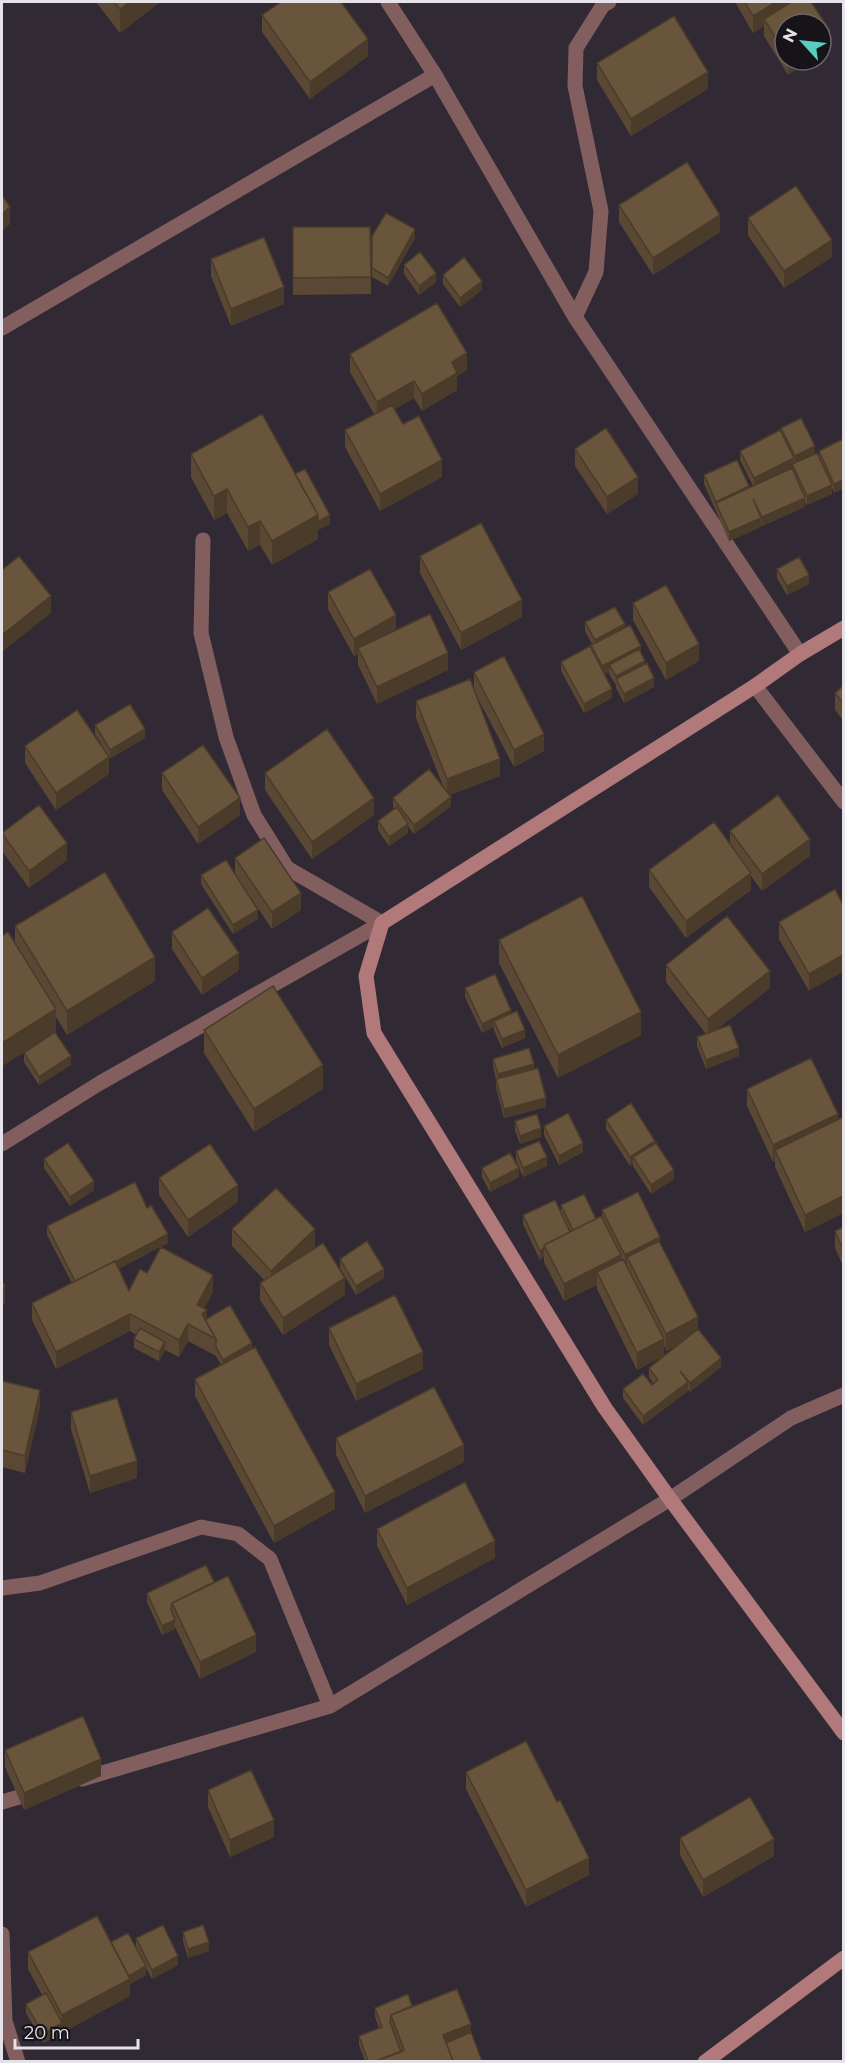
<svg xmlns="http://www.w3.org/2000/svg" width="845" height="2063" viewBox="0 0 845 2063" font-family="Montserrat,sans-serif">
	<rect width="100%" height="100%" fill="#312a35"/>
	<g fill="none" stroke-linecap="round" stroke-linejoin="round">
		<!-- street -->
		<path stroke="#825e5f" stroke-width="15" d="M388,2L435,75L575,317L800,654
			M575,317L596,272L601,211L575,86L576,48L603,5L609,2
			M2,328L435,75
			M203,540L201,633L226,737L254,815L287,868L382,923
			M755,686L844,802
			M2,1144L100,1083L382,923
			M2,1588L40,1583L201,1527L238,1534L270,1559L330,1706
			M82,1779L330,1706L670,1499L791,1418L844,1395
			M2,1802L36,1792
			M2,1934L5,2021L18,2062"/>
		<!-- secondary -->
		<path stroke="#b2797b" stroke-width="15" d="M844,628L800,654L755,686L382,923L366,976L374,1033L605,1408L670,1499L844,1733
			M705,2062L844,1958"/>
	</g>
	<!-- wall -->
	<path fill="#5a4834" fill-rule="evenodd" d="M96,2H160L120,33Z
		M735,2H811L830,47L785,24V60H810L788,75L764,36V26L753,33Z
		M262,15L368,56L310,99L262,32Z
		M597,63L708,89L631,136L597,80Z
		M619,205L720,232L653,275L619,222Z
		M748,218L832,257L784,288L748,235Z
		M293,227H370L371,294L293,295Z
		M372,236L415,238L388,286L372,277Z
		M211,259L284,304L231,326L211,276Z
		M404,265L436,282L419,295L404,274Z
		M443,275L482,290L460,307L443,284Z
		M350,354L467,370L457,376V390L422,411L414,398L395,409L403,424L442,477L380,511L345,447V430L374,414L350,372Z
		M781,428L815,454L819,458V451L843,439L834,493L832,487V494L807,505L805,502V507L762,526L761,524V527L729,541L704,484V475L749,488L753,486L740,460V451L781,432Z
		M575,449L638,494L607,514L575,466Z
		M191,454L295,474L330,524L318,530V539L272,565L260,545L248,551L227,513L214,520L191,477Z
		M420,556L522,617L461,650L420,573Z
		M777,569L809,584L787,595L777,578Z
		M328,592L396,630L448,670L377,704L358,665V654L354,656L328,609Z
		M633,603L699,661L666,680L633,620Z
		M585,622L625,628L641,654L654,687L624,703L616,688V685L609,674V672L604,674L612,698L584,713L561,671V662L591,649V645L592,644L585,631Z
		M474,672L544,751L514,767L475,693L500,776L450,795L451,806L414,834L408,826V833L389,846L378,830V821L395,809L393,807V798L443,786L416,718V701L474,688Z
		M843,686V720L835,710V693Z
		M95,725L145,738L109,758V774L56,810L25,763V746L103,747L95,734Z
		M162,773L240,815L198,844L162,790Z
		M265,773L374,815L312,859L265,790Z
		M730,831L810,856L762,891L751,876V890L686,938L649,887V870L730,845Z
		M2,833L67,860L29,888L2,851Z
		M235,858L301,910L272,929L249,895L258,919L233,934L201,884V875L235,874Z
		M835,889L809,991L779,939V922Z
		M15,926L155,981L67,1035L56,1017L55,1033L71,1065L39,1085L24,1062V1053L43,1040L2,1066V936L15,944Z
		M172,932L239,970L202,995L172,949Z
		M499,940L641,1035L558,1078L499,963Z
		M666,965L770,988L716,1030L739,1056L706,1069L697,1046V1037L706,1034L666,982Z
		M465,988L511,1013L525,1038L502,1048L494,1030V1027L482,1033L465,997Z
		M204,1030L323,1089L254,1132L204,1053Z
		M493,1059L534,1069L546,1107L504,1118L496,1088V1079L493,1067Z
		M747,1089L838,1119L843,1117V1213L805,1232L775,1167V1161L773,1162L747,1106Z
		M606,1120L655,1144L674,1179L651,1194L633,1166V1164L630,1166L606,1129Z
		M515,1121L541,1137L520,1144L515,1130Z
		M544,1126L583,1152L559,1165L544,1135Z
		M516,1151L547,1166L523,1177L516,1160Z
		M44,1159L94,1190L70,1206L44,1168Z
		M482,1168L519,1177L490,1192L482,1177Z
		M159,1178L238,1202L188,1237L159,1195Z
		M561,1205L596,1219L602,1218V1210L660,1243L698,1329L721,1367L690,1392L688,1389V1391L643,1425L623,1398V1389L652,1385L653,1383L649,1377V1368L663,1356L637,1370L597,1289V1285L564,1301L544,1262V1257L540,1260L523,1224V1215L561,1212ZM664,1345L666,1351L678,1345L664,1356Z
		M147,1208L168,1243L118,1269L129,1291L147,1273L213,1292L204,1309L207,1319L252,1348L335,1509L274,1543L195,1396V1379L221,1365L216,1356L188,1341L179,1357L165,1350L159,1361L134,1348V1339L137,1335L130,1331L56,1369L32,1320V1303L72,1283L47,1235V1226Z
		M843,1227V1266L835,1248V1231Z
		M232,1229L315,1246L310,1251L345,1295L283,1335L260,1300V1283L264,1280L232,1246Z
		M340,1259L384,1278L356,1295L340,1268Z
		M329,1328L423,1369L356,1401L329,1345Z
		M2,1381L40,1407L25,1473L2,1467Z
		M71,1412L137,1478L90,1493L71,1429Z
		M336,1438L464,1462L365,1513L336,1455Z
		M377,1529L495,1558L407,1605L377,1546Z
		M214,1582L256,1652L200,1679L175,1627V1629L162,1635L147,1602V1593Z
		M5,1750L101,1776L24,1810L5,1767Z
		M466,1772L589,1875L526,1907L466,1789Z
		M208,1790L274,1837L230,1857L208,1807Z
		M680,1838L774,1856L703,1897L680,1855Z
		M183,1932L209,1951L188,1958L183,1941Z
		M136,1938L178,1965L152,1979L146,1968V1975L130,1984V1996L43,2043L26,2013V2004L42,1995L28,1969V1952L111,1942L136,1947Z
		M412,2006L471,2033L482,2061H365L359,2045V2036L379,2028L375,2017V2008Z"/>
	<!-- shaded-wall -->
	<path fill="#4a3b2a" d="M130,2H160L120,33V9Z
		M776,2H803L764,19V26L753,33V16Z
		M830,30V47L821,53V36Z
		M368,39V56L310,99V82Z
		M788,60H810L788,75Z
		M708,72V89L631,136V119Z
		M10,207V224L2,231V214Z
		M720,215V232L653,275V258Z
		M415,229V238L388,286V278Z
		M832,240V257L784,288V271Z
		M436,273V282L419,295V286Z
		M482,281V290L460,307V298Z
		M284,287V304L231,326V309Z
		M467,353V370L457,376V390L422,411V394L452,362Z
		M414,381V398L377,419V402Z
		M815,446V455L795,465V456Z
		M794,458V467L792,464V468L754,487V478Z
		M442,460V477L380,511V494Z
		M638,477V494L607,514V497Z
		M843,480V489L834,493V484Z
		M832,485V494L807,505V496Z
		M749,486V495L716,503V502Z
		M227,489V513L214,520V496Z
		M805,498V507L762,526V517Z
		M318,515H330V524L318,530V539L272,565V541Z
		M761,518V527L729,541V532Z
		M260,521V545L248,551V527Z
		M809,575V584L787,595V586Z
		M51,596V613L2,652V635Z
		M522,600V617L461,650V633Z
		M396,615V632L358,648V654L354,656V639Z
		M625,624V633L595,649V640Z
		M699,644V661L666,680V663Z
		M641,646V655L609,665V672L602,675V666Z
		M448,653V670L377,704V687Z
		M645,661V670L616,679V685V676Z
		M654,678V687L624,703V694Z
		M612,689V698L584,713V704Z
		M145,729V738L110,759V750Z
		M544,734V751L514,767V750Z
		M109,757V774L56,810V793Z
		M500,759V776L447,796V779Z
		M451,797V806L414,834V825Z
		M240,798V815L198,844V827Z
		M374,798V815L312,859V842Z
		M408,824V833L389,846V837Z
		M810,839V856L762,891V874Z
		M67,843V860L29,888V871Z
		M751,873V890L686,938V921Z
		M301,893V910L272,929V912Z
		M258,910V919L233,934V925Z
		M239,953V970L202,995V978Z
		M843,955V972L809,991V974Z
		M155,957V981L67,1035V1011Z
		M770,971V988L708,1036V1019Z
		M56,1009V1033L2,1066V1043Z
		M511,1010V1019L494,1021V1027L482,1033V1024Z
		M641,1012V1035L558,1078V1055Z
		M525,1030V1038L502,1048V1039Z
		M739,1048V1056L706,1069V1060Z
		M71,1056V1065L39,1085V1077Z
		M534,1064V1073L498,1083V1074Z
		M323,1065V1089L254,1132V1109Z
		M546,1098V1107L504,1118V1109Z
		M838,1114V1131L775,1150V1161L773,1162V1145Z
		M541,1128V1137L520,1144V1136Z
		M655,1141V1150L633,1157V1164L630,1166V1157Z
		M583,1143V1152L559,1165V1156Z
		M547,1157V1166L523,1177V1168Z
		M519,1168V1177L490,1192V1183Z
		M674,1170V1179L651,1194V1185Z
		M94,1181V1190L70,1206V1197Z
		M238,1185V1202L188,1237V1220Z
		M843,1196V1213L805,1232V1215Z
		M315,1229V1246L271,1288V1271Z
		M168,1234V1243L76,1291V1283Z
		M660,1237V1254L627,1257V1271L625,1272V1255Z
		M544,1248V1257L540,1260V1251Z
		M621,1255V1272H597V1285L564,1301V1284Z
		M384,1269V1278L356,1295V1286Z
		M213,1275V1292L197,1322V1305Z
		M345,1278V1295L283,1335V1318Z
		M5,1286V1303L2,1305V1288Z
		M207,1310V1327L202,1314Z
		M130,1314V1331L56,1369V1352Z
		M698,1317V1334L666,1351V1334Z
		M188,1324V1341L179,1357V1340Z
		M664,1339V1356L637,1370V1353Z
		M165,1342V1351L159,1361V1352Z
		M252,1343V1352L223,1369V1360Z
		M423,1352V1369L356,1401V1384Z
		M721,1358V1367L690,1392V1383Z
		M688,1382V1391L643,1425V1416Z
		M40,1390V1407L25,1473V1456Z
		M464,1445V1462L365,1513V1496Z
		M137,1461V1478L90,1493V1476Z
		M335,1492V1509L274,1543V1526Z
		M495,1541V1558L407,1605V1588Z
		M175,1620V1629L162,1635V1626Z
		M256,1635V1652L200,1679V1662Z
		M101,1759V1776L24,1810V1793Z
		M274,1820V1837L230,1857V1840Z
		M774,1839V1856L703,1897V1880Z
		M589,1858V1875L526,1907V1890Z
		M209,1942V1951L188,1958V1949Z
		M178,1956V1965L152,1979V1970Z
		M146,1966V1975L130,1984V1996L43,2043V2034L62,2023V2015L126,1977Z
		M471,2024V2041L446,2051L443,2035Z"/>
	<!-- building -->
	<path fill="#69543c" stroke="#4a3b2a" stroke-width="1.5" d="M114,2H130L120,9Z
		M281,2H341L368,39L310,82L262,15Z
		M745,2H776L753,16Z
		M791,2H811L830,30L821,36V24H785V53L764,19Z
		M674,16L708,72L631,119L597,63Z
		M687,162L720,215L653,258L619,205Z
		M796,186L832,240L784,271L748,218Z
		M2,195L10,207L2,214Z
		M386,213L415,229L388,278L372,268V236Z
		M293,227H370L371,277L293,278Z
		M264,237L284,287L231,309L211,259Z
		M420,252L436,273L419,286L404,265Z
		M464,257L482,281L460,298L443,275Z
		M437,303L467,353L452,362L457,373L422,394L414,381L377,402L350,354Z
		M392,405L403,424L419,416L442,460L380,494L345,430Z
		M262,414L318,515L272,541L260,521L248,527L227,489L214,496L191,454Z
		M801,418L815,446L795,456L781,428Z
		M606,428L638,477L607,497L575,449Z
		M780,430L794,458L754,478L740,451Z
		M843,439V480L834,484L819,451Z
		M817,453L832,485L807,496L792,464Z
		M737,460L749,486L716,502L704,475Z
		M792,468L805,498L762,517L753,499L761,518L729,532L716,503Z
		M305,469L330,515L318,522V515L295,474Z
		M481,523L522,600L461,633L420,556Z
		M19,556L51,596L2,635V570Z
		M799,557L809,575L787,586L777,569Z
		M370,569L396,615L354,639L328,592Z
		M666,585L699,644L666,663L633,603Z
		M615,607L625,624L595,640L585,622Z
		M430,614L448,653L377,687L358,648Z
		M630,625L641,646L602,666L591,645Z
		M590,646L612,689L584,704L561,662Z
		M639,649L645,661L616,676L609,665Z
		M504,656L544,734L514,750L474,672Z
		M647,663L654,678L624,694L616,679Z
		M470,679L500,759L447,779L416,701Z
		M843,686V703L835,693Z
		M130,704L145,729L110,750L95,725Z
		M77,710L109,757L56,793L25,746Z
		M327,729L374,798L312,842L265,773Z
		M203,745L240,798L198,827L162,773Z
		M429,769L451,797L414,825L393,798Z
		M778,795L810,839L762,874L730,831Z
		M39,805L67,843L29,871L2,833Z
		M397,807L408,824L389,837L378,821Z
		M714,822L751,873L686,921L649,870Z
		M264,838L301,893L272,912L235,858Z
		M226,860L258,910L233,925L201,875Z
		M105,872L155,957L67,1011L15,926Z
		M835,889L843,905V955L809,974L779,922Z
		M582,896L641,1012L558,1055L499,940Z
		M208,908L239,953L202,978L172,932Z
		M727,916L770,971L708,1019L666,965Z
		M8,932L56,1009L2,1043V936Z
		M495,974L511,1010L482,1024L465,988Z
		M273,986L323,1065L254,1109L204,1030Z
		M517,1011L525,1030L502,1039L494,1021Z
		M730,1025L739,1048L706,1060L697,1037Z
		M55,1032L71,1056L39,1077L24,1053Z
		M529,1048L534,1064L498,1074L493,1059Z
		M811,1058L838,1114L773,1145L747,1089Z
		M538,1068L546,1098L504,1109L496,1079Z
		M631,1103L655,1141L630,1157L606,1120Z
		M568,1113L583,1143L559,1156L544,1126Z
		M537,1114L541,1128L520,1136L515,1121Z
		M843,1117V1196L805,1215L775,1150Z
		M539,1141L547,1157L523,1168L516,1151Z
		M68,1143L94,1181L70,1197L44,1159Z
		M656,1143L674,1170L651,1185L633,1157Z
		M210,1144L238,1185L188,1220L159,1178Z
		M510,1153L519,1168L490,1183L482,1168Z
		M135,1182L147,1208L151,1205L168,1234L115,1262V1261L75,1281L47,1226Z
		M276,1188L315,1229L271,1271L232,1229Z
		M638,1192L660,1237L625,1255L602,1210Z
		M584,1194L596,1219L573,1230L561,1205Z
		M555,1200L570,1232L544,1245V1248L540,1251L523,1215Z
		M601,1216L621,1255L564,1284L544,1245Z
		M843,1227V1249L835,1231Z
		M367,1241L384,1269L356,1286L340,1259Z
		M659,1241L698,1317L666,1334L627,1257Z
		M323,1243L345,1278L283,1318L260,1283Z
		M161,1247L213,1275L197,1305L207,1310L202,1314L216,1339L188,1324L179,1340L130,1314L56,1352L32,1303L115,1261L129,1291L140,1269L147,1273Z
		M623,1259L664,1339L637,1353L597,1272Z
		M2,1281L5,1286L2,1288Z
		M395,1295L423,1352L356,1384L329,1328Z
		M230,1305L252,1343L223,1360L216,1347V1339L205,1320Z
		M140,1328L165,1342L159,1352L134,1339Z
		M698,1329L721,1358L690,1383L680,1371L688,1382L643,1416L623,1389L643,1374L652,1385L658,1380L649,1368Z
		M255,1347L335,1492L274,1526L195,1379Z
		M2,1381L40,1390L25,1456L2,1450Z
		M434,1387L464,1445L365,1496L336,1438Z
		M117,1398L137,1461L90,1476L71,1412Z
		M465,1482L495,1541L407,1588L377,1529Z
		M206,1565L214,1582L172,1603L171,1610L175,1620L162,1626L147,1593Z
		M228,1576L256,1635L200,1662L172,1603Z
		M83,1716L101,1759L24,1793L5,1750Z
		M526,1741L557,1802L560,1800L589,1858L526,1890L466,1772Z
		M251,1770L274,1820L230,1840L208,1790Z
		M750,1797L774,1839L703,1880L680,1838Z
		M97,1916L130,1979L62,2015L28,1952Z
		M163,1925L178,1956L152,1970L136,1938Z
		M203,1925L209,1942L188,1949L183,1932Z
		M128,1933L146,1966L129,1976L111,1942Z
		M457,1989L471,2024L443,2035L453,2061H376L404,2050L391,2015Z
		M46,1993L62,2023L43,2034L26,2004Z
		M408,1994L412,2006L391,2015L390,2022L401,2052L376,2061H368L359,2036L382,2027L375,2008Z
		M471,2032L482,2061H453L446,2043Z"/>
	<!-- border -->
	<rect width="845" height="2063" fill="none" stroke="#e6e2e9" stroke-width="6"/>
	<!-- north arrow -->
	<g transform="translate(803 42) rotate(297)"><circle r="28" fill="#171419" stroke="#6a666c" stroke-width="1.5"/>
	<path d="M0-4.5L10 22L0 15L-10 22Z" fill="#57cec1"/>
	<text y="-9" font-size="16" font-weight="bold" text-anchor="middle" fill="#e6e2e9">N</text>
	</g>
	<!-- scale -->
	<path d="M15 2039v9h123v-9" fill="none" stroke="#e6e2e9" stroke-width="3"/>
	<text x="24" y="2039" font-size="18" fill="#e6e2e9" stroke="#171419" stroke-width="4.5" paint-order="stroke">20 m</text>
</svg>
